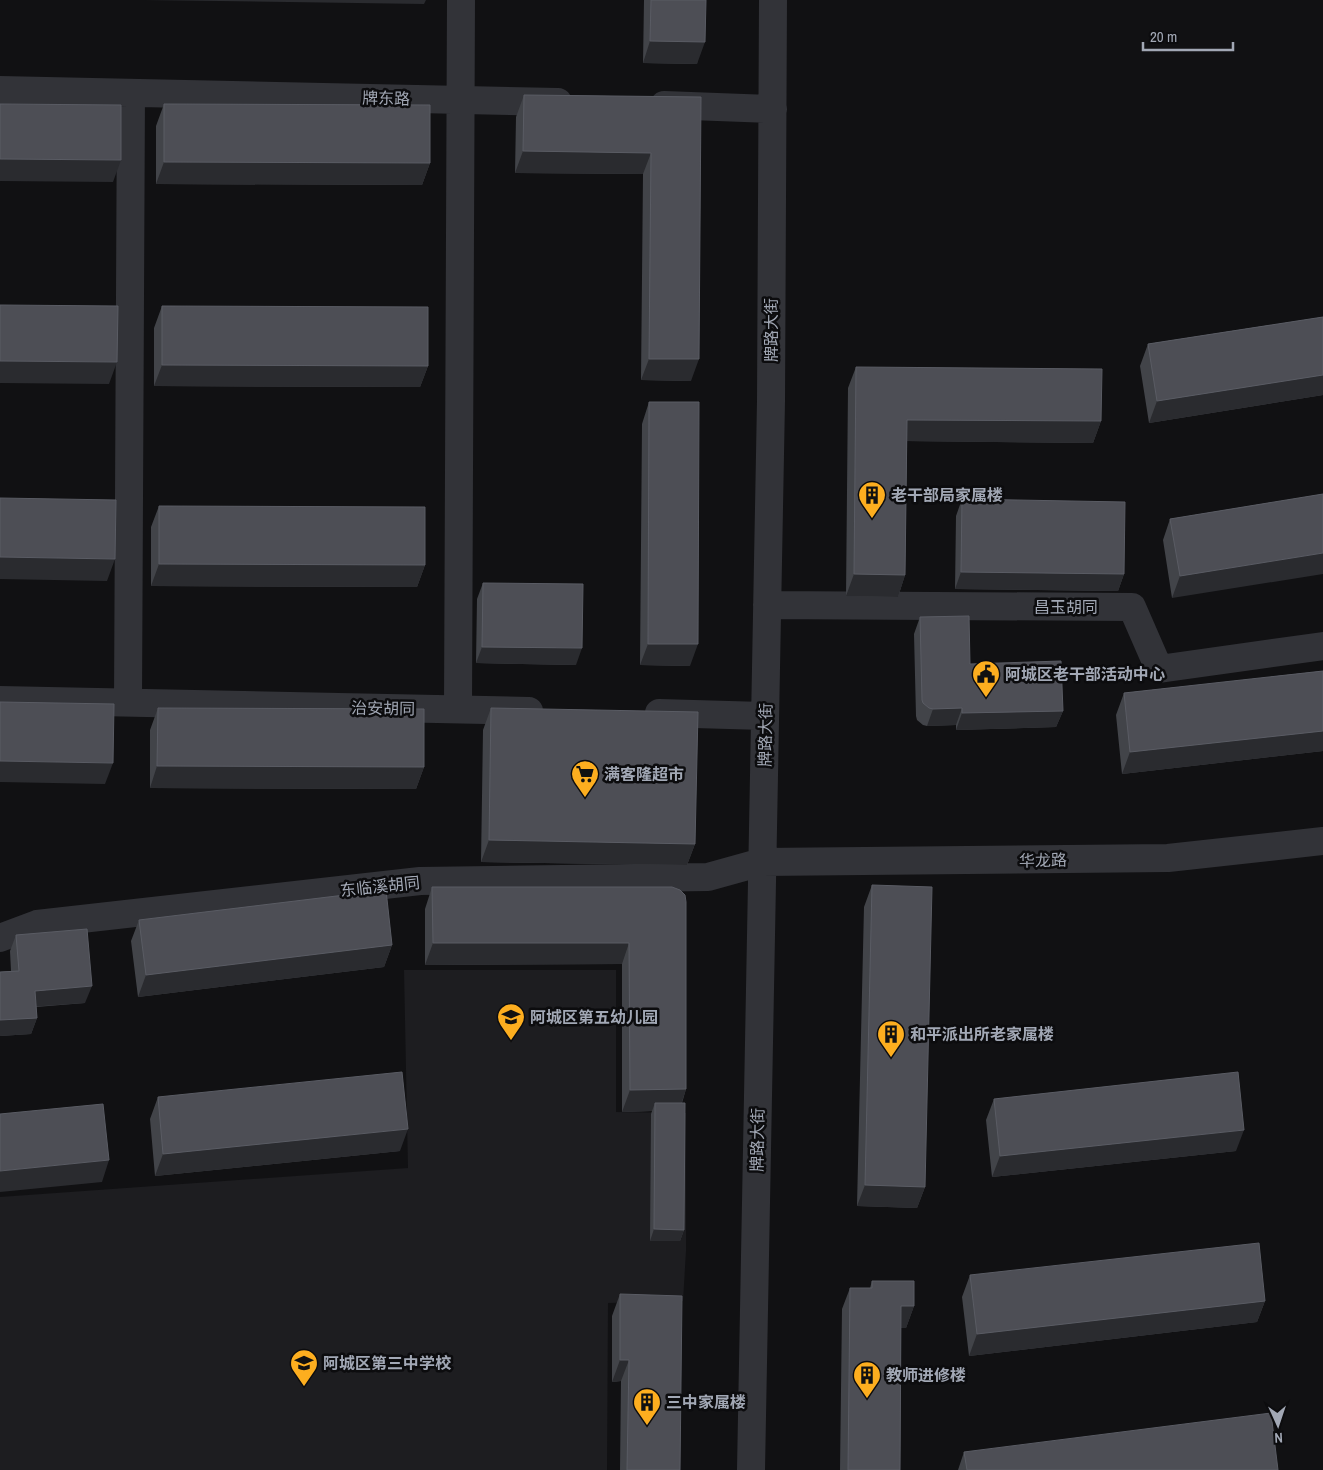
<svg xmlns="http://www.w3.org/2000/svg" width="1323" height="1470" viewBox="0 0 1323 1470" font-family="'Archivo Narrow','Noto Sans SC',sans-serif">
	<rect width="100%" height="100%" fill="#111113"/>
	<!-- built -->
	<path fill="#1d1d20" d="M404,970H616V1112L686,1113V1251L683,1301L608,1303L607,1470H0V1197L408,1168Z"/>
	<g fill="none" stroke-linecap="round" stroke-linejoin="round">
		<!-- minor -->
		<path stroke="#323338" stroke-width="28" d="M0,90L558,102
			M664,105L773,109
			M767,605L1132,607L1159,669L1323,646
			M0,700L529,711
			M128,702L131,93
			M458,709L461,0
			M659,713L765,716
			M0,938L37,924L420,881L708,877L762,862L1168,858L1323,841
			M751,1470L771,401L773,0"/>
	</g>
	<!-- wall -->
	<path fill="#424449" d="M644,0H706L697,64L643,63Z
		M524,95L701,97L691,381L641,380L643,174L515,173L516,117Z
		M164,104L430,163L422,185L156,184V126Z
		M162,306L428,366L420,387L154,386V328Z
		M1323,317V395L1149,423L1140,366L1148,344Z
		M856,367L1101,421L1093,443L907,441L905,575L898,597L846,596L848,388Z
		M649,402L690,666L640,665L642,424Z
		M1323,494L1172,598L1163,540L1170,519Z
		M962,499L1124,574L1118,591L955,589L956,516Z
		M159,506L425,565L417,587L151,586V527Z
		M483,583L576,665L476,663L477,599Z
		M920,617L970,664L1063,711L1056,727L956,730V725L927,726L923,725L917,720L916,716L914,634Z
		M1323,671V751L1122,774L1116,715L1124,693Z
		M158,708L424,767L416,789L150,788V730Z
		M491,708L695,844L687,865L481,862L483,730Z
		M872,885L925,1187L917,1208L857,1206L864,907Z
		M432,887H672L686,1089L682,1103L684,1230L680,1241H650L651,1114L652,1111L622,1112V964L425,965V909Z
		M139,920L392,945L384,967L138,997L131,941Z
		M16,935L85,1003L36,1007L37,1018L31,1034L0,1036V972L11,971L10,951Z
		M158,1097L400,1151L155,1176L150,1119Z
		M994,1099L1236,1151L992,1177L986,1120Z
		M970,1275L1265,1301L1257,1322L969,1356L962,1297Z
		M872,1281L914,1306L906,1328H901L900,1470H840L842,1309L850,1288H870Z
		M620,1294L680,1470H620L621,1381L612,1382V1316Z
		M964,1452L1278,1470H958Z"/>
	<!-- shaded-wall -->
	<path fill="#2a2b2f" d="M144,0H426L424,4Z
		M650,41L705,42L697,64L643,63Z
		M523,151L651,153L643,174L515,173Z
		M0,159L121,160L113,182L0,181Z
		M164,162L430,163L422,185L156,184Z
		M649,359H699L691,381L641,380Z
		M0,361L117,362L109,384L0,383Z
		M162,365L428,366L420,387L154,386Z
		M1323,375V395L1149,423L1157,401Z
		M907,420L1101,421L1093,443L899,441Z
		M1323,553V574L1172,598L1180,576Z
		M0,557L115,559L107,581L0,579Z
		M159,564L425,565L417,587L151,586Z
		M961,572L1124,574L1118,591L955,589Z
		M854,574L905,575L898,597L846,596Z
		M648,644H698L690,666L640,665Z
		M482,647L582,648L576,665L476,663Z
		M962,708L956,725L927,726L933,709Z
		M1063,711L1056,727L956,730L962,713Z
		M1323,731V751L1122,774L1130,752Z
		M0,761L113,763L105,784L0,782Z
		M157,766L424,767L416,789L150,788Z
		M489,840L695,844L687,865L481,862Z
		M433,943H629L622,964L425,965Z
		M392,945L384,967L138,997L146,975Z
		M92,986L85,1003L29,1007L35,991Z
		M37,1018L31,1034L0,1036V1020Z
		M686,1089L679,1111L655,1103L652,1111L622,1112L630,1090Z
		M408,1129L400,1151L155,1176L163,1154Z
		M1244,1130L1236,1151L992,1177L1000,1156Z
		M109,1160L102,1182L0,1192V1171Z
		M865,1185L925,1187L917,1208L857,1206Z
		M654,1229L684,1230L680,1241H650Z
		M1265,1301L1257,1322L969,1356L977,1334Z
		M901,1306H914L906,1328H893Z
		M620,1360H629L621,1381L612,1382Z"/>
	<!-- building -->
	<path fill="#4d4e55" stroke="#5a5c64" d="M651,0H706L705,42L650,41Z
		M524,95L701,97L699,359H649L651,153L523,151Z
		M0,104L121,105V160L0,159Z
		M164,104L430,105V163L164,162Z
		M0,305L118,306L117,362L0,361Z
		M162,306L428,307V366L162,365Z
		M1323,317V375L1157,401L1148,344Z
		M856,367L1102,369L1101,421L907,420L905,575L854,574Z
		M649,402H699L698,644H648Z
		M1323,494V553L1180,576L1170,519Z
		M0,498L116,500L115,559L0,557Z
		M962,499L1125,502L1124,574L961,572Z
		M159,506L425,507V565L159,564Z
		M483,583L583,584L582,648L482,647Z
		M969,616L970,664L1061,661L1063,711L962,713V708L933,709L929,708L923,703L922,700L920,617Z
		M1323,671V731L1130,752L1124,693Z
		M0,702L114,704L113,763L0,761Z
		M158,708L424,709V767L157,766Z
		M491,708L698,712L695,844L489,840Z
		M872,885L932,887L925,1187L865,1185Z
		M432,887H672L680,890L685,895L686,902V1089L630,1090L629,943H433Z
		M386,890L392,945L146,975L139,920Z
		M87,929L92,986L35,991L37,1018L0,1020V972L19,971L16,935Z
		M402,1072L408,1129L163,1154L158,1097Z
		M1238,1072L1244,1130L1000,1156L994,1099Z
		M655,1103H685L684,1230L654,1229Z
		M103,1104L109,1160L0,1171V1114Z
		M1259,1243L1265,1301L977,1334L970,1275Z
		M872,1281H914V1306H901L900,1470H848L850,1288H872Z
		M620,1294L682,1296L680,1470H627L629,1360H620Z
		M1271,1413L1278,1470H967L964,1452Z"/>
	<!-- icons -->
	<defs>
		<g id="building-pin" transform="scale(1.4375)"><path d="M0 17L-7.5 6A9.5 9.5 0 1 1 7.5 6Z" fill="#fdae1f" stroke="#0c0c0e"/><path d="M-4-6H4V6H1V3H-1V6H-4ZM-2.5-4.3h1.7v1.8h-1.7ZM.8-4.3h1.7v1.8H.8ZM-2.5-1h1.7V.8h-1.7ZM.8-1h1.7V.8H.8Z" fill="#111"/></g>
		<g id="civic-pin" transform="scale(1.4375)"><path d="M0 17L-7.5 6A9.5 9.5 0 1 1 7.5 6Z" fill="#fdae1f" stroke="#0c0c0e"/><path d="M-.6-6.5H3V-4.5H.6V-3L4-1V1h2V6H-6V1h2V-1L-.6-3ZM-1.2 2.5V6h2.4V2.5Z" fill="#111"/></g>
		<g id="supermarket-pin" transform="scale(1.4375)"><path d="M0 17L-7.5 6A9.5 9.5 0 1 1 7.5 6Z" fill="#fdae1f" stroke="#0c0c0e"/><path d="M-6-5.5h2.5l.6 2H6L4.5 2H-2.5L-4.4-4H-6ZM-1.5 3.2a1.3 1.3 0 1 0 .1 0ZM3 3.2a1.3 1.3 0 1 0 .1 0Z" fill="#111"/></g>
		<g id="school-pin" transform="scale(1.4375)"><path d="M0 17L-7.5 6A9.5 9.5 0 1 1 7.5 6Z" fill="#fdae1f" stroke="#0c0c0e"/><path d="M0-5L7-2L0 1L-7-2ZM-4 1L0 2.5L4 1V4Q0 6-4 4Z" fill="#111"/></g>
	</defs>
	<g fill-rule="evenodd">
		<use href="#building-pin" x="872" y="495"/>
		<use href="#civic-pin" x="986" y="674"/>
		<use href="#supermarket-pin" x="585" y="774"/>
		<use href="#school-pin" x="511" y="1017"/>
		<use href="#building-pin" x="891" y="1034"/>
		<use href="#school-pin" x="304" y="1363"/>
		<use href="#building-pin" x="867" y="1375"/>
		<use href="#building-pin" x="647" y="1402"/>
	</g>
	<g text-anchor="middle" stroke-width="5" stroke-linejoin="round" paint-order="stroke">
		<!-- street labels -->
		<g font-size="16" fill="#a2a8b5" stroke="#0c0c0e">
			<text transform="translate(386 98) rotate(1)" y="6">牌东路</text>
			<text transform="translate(771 330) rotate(-90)" y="6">牌路大街</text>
			<text x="1066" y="613">昌玉胡同</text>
			<text transform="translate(383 708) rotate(1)" y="6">治安胡同</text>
			<text transform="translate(765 735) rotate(-89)" y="6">牌路大街</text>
			<text transform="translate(1043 860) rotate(-1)" y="6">华龙路</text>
			<text transform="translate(380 886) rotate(-6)" y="6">东临溪胡同</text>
			<text transform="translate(757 1140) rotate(-89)" y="6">牌路大街</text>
		</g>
		<!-- poi labels -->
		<g font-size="16" font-weight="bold" fill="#a2a8b5" stroke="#0c0c0e" text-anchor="start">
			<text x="891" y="501">老干部局家属楼</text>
			<text x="1005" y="680">阿城区老干部活动中心</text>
			<text x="604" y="780">满客隆超市</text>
			<text x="530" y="1023">阿城区第五幼儿园</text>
			<text x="910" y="1040">和平派出所老家属楼</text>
			<text x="323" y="1369">阿城区第三中学校</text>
			<text x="886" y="1381">教师进修楼</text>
			<text x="666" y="1408">三中家属楼</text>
		</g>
	</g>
	<!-- north arrow -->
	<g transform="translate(1278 1425) rotate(177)" stroke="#0c0c0e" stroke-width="4" paint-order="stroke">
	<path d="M0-4L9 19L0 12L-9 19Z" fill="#a2a8b5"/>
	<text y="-8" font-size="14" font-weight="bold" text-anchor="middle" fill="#a2a8b5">N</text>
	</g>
	<!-- scale -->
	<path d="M1143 42v8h90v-8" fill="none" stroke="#a2a8b5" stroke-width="2.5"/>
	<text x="1150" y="42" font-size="15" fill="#a2a8b5" stroke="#0c0c0e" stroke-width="4" paint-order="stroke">20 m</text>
</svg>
